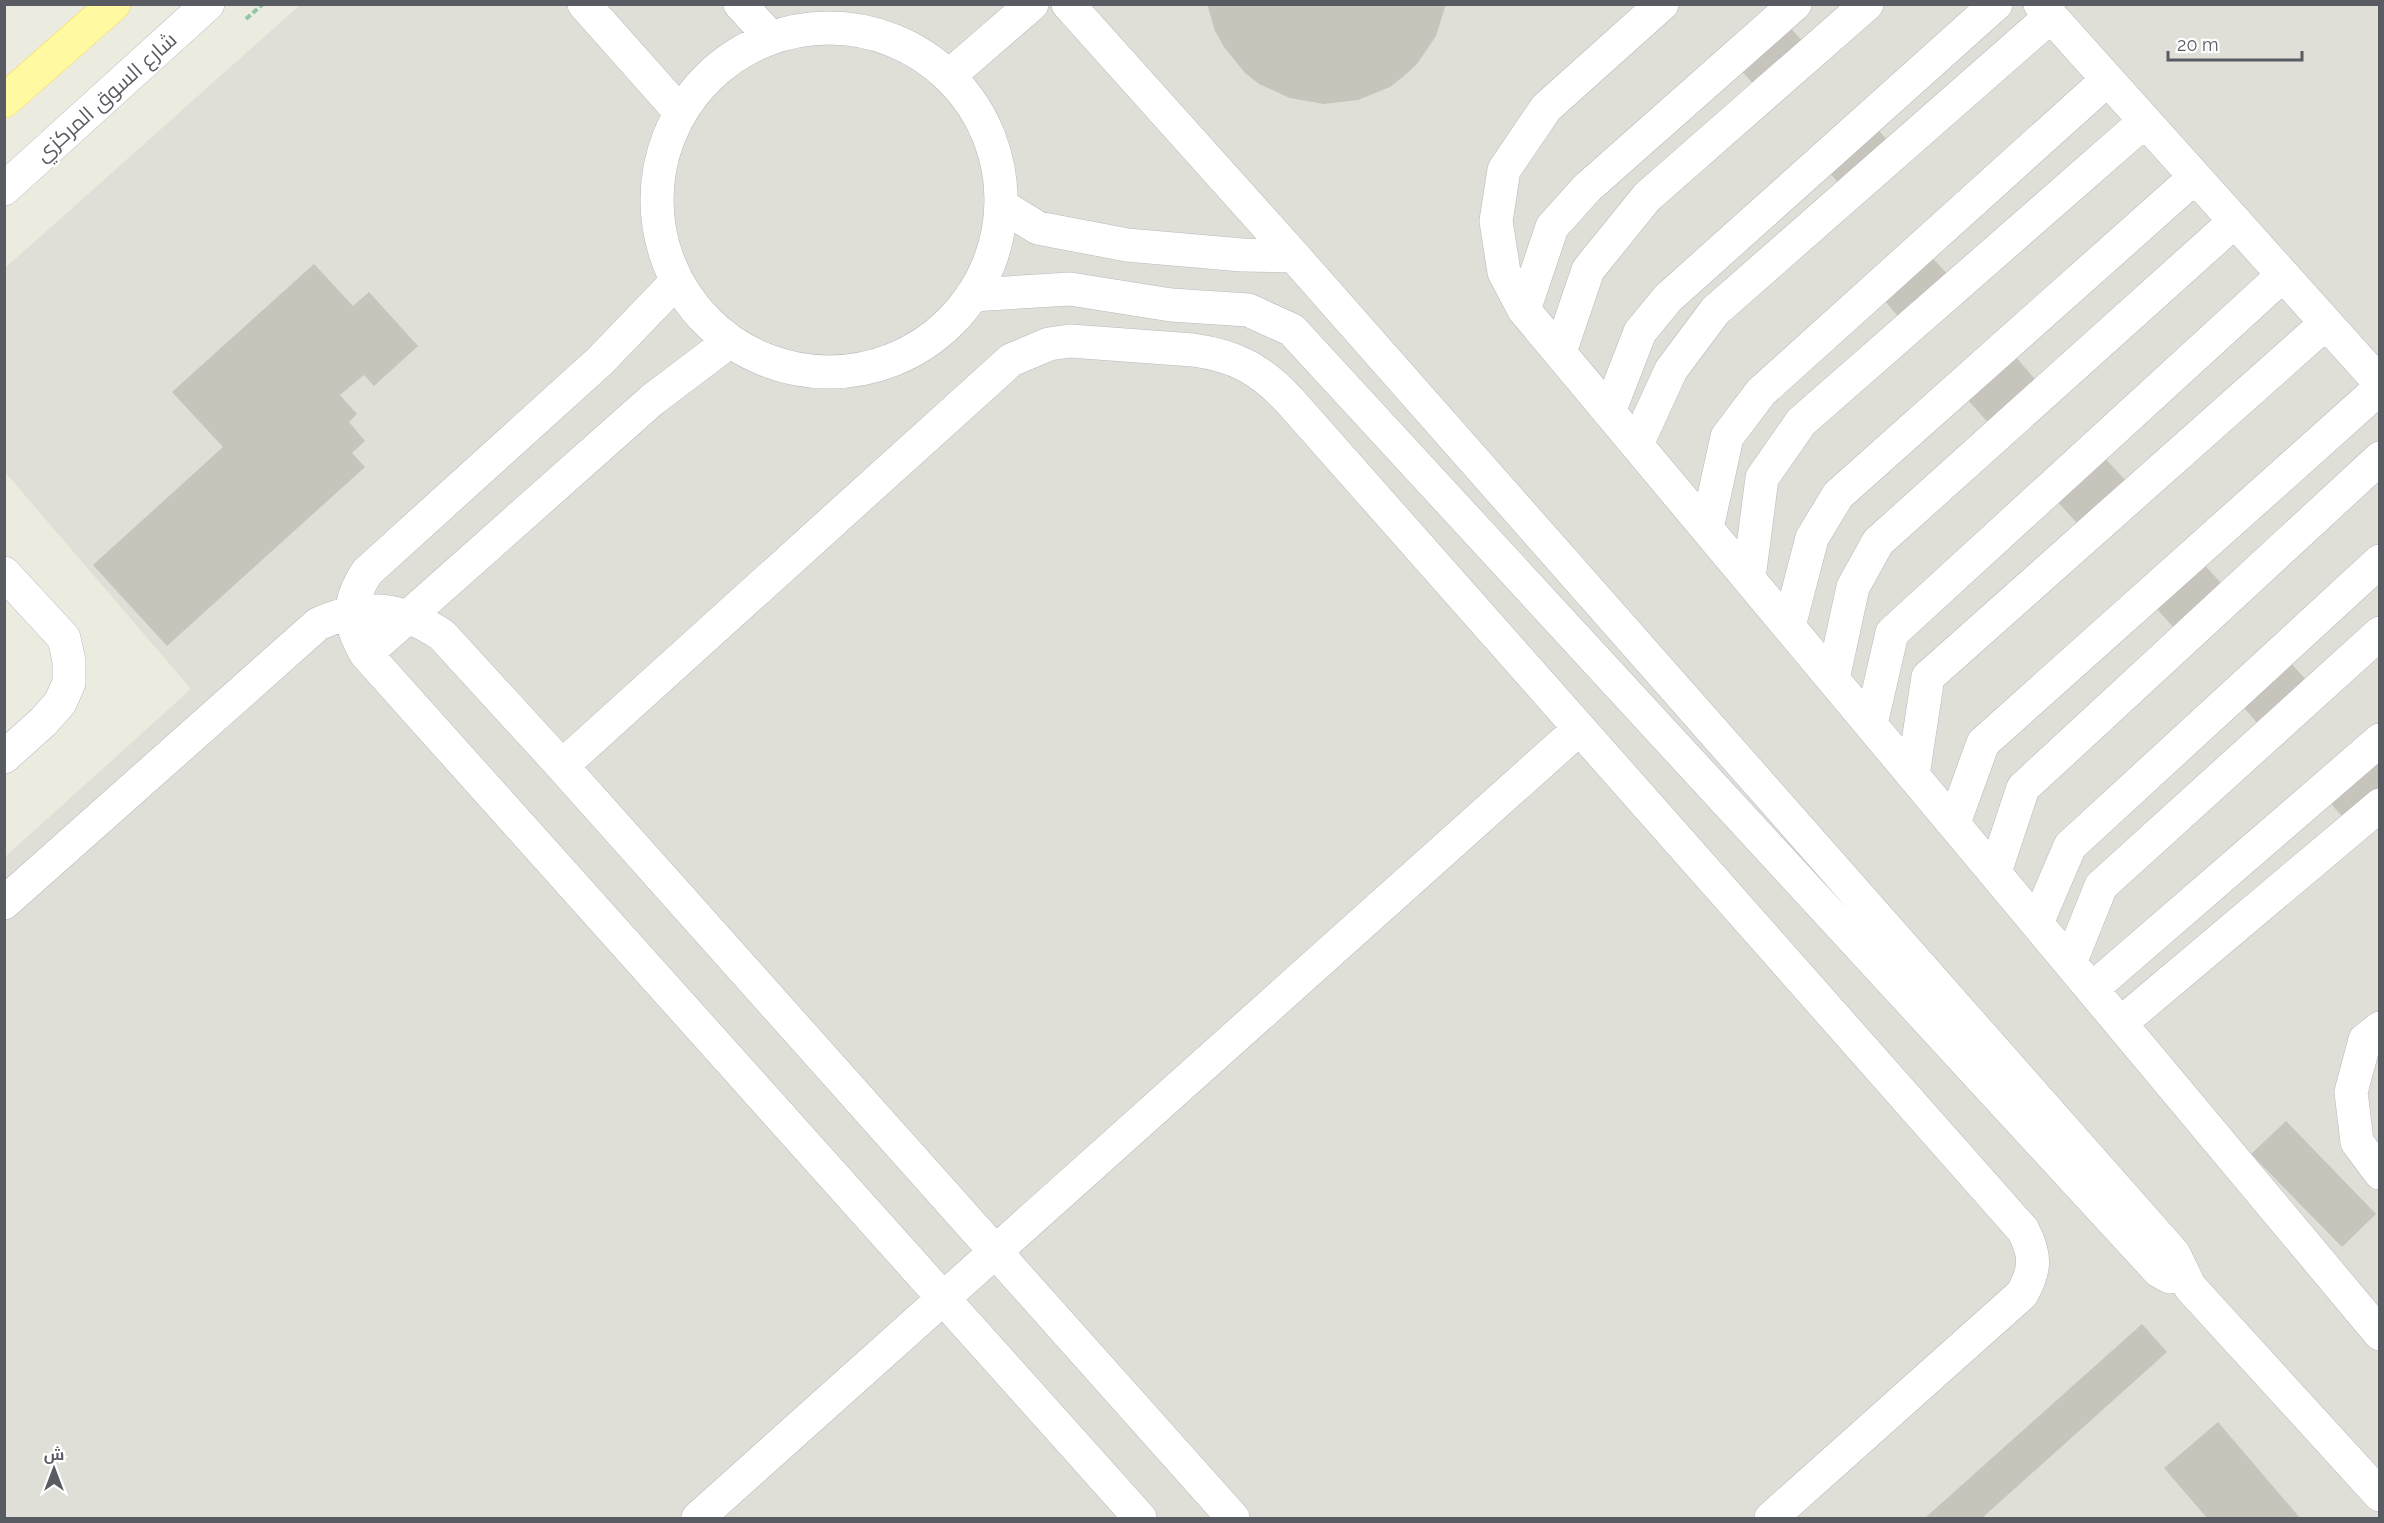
<svg xmlns="http://www.w3.org/2000/svg" width="2384" height="1523" viewBox="0 0 2384 1523" font-family="Raleway,Cairo,sans-serif">
	<rect width="100%" height="100%" fill="#ecebdf"/>
	<!-- industrial -->
	<path fill="#dfded7" d="M300,5H2379V1518H5V857L191,689L5,472L4,269Z"/>
	<!-- building -->
	<path fill="#c7c4bc" d="M1207,4H1446L1436,36L1417,64L1404,76L1390,87L1358,100L1324,104L1290,98L1259,84L1245,73L1224,47L1215,31Z
		M1784,21L1808,47L1759,90L1735,64Z
		M1872,123L1896,150L1847,193L1824,166Z
		M1927,252L1951,278L1902,321L1879,294Z
		M314,264L353,306L369,292L418,346L374,386L364,375L340,395L357,414L349,422L365,441L352,453L365,467L167,646L93,565L223,447L172,392Z
		M2016,357L2039,384L1991,426L1967,399Z
		M2102,455L2126,481L2078,524L2053,497Z
		M2198,558L2222,584L2173,627L2150,601Z
		M2285,657L2309,683L2260,726L2237,700Z
		M2380,761V796L2348,823L2325,797Z
		M2286,1121L2376,1214L2342,1247L2251,1154Z
		M2142,1324L2167,1352L1982,1518H1925Z
		M2218,1422L2300,1518H2207L2164,1468Z"/>
	<g fill="none" stroke-linecap="round" stroke-linejoin="round">
		<!-- minor casing -->
		<g stroke="#b7b9bf" stroke-width="34">
			<path id="minor" d="M584,4L680,112
				M740,4L771,38
				M1068,4L1294,256
				M1662,4L1546,108L1504,170L1496,221L1504,272L1524,310L2380,1334
				M2040,4L2380,383
				M657 200a172 172 0 1 1 344 0a172 172 0 1 1-344 0Z
				M949,76L1032,4
				M4,189L208,4
				M1001,205L1038,228L1127,245L1242,255L1294,256L2174,1254L2190,1287L2380,1495
				M677,281L600,361L367,572C347,603 347,622 366,654L1140,1518
				M972,295L1070,289L1171,305L1248,310L1292,330L2159,1271L2170,1277
				M1524,310L1552,227L1587,188L1795,4
				M1560,352L1588,270L1647,197L1867,4
				M1609,412L1640,332L1668,298L1996,4
				M1637,444L1671,370L1715,311L2051,16
				M1707,528L1727,437L1761,392L2107,80
				M4,573L64,638L69,661V683L60,703L43,722L4,757
				M1749,578L1762,478L1801,422L2145,121
				M1789,626L1812,538L1838,495L2195,177
				M366,654L652,400L730,341
				M1833,679L1853,587L1878,542L2235,221
				M1871,724L1892,633L2283,275
				M562,766L1011,360L1049,344L1070,341L1193,350C1236,356 1260,369 1290,401L2023,1230C2036,1255 2036,1269 2022,1294L1771,1518
				M1913,775L1928,677L2326,323
				M1954,823L1983,743L2380,388
				M1995,872L2023,788L2380,458
				M4,903L318,624C364,603 400,607 442,635L562,766L1233,1518
				M2037,923L2070,846L2380,561
				M2070,963L2101,886L2380,633
				M2092,989L2380,740
				M2121,1023L2380,805
				M2380,1028L2365,1040L2351,1092L2357,1142L2380,1173
				M698,1518L1579,729"/>
		</g>
		<!-- major casing -->
		<g stroke="#f7da4d" stroke-width="34">
			<path id="major" d="M4,101L114,4"/>
		</g>
		<!-- path -->
		<path stroke="#92c6a7" stroke-width="4" stroke-dasharray="6 3" stroke-linecap="butt" d="M246,19L263,4"/>
		<!-- minor -->
		<use href="#minor" stroke="#fff" stroke-width="33"/>
		<!-- major -->
		<use href="#major" stroke="#fffaa1" stroke-width="33"/>
	</g>
	<g text-anchor="middle" stroke-width="4.5" stroke-linejoin="round" paint-order="stroke">
		<!-- street labels -->
		<g font-size="21" fill="#585b61" stroke="#fff">
			<text transform="translate(106 97) rotate(-42)" y="7">شارع السوق المركزي</text>
		</g>
	</g>
	<!-- border -->
	<rect width="2384" height="1523" fill="none" stroke="#585b61" stroke-width="12"/>
	<!-- north arrow -->
	<g transform="translate(54 1469)" stroke="#ffffff" stroke-width="4.5" paint-order="stroke">
	<path d="M0-4.5L10 22L0 15L-10 22Z" fill="#585b61"/>
	<text y="-9" font-size="16" font-weight="bold" text-anchor="middle" fill="#585b61">ش</text>
	</g>
	<!-- scale -->
	<path d="M2168 51v9h134v-9" fill="none" stroke="#585b61" stroke-width="3"/>
	<text x="2177" y="51" font-size="18" fill="#585b61" stroke="#ffffff" stroke-width="4.5" paint-order="stroke">20 m</text>
</svg>
